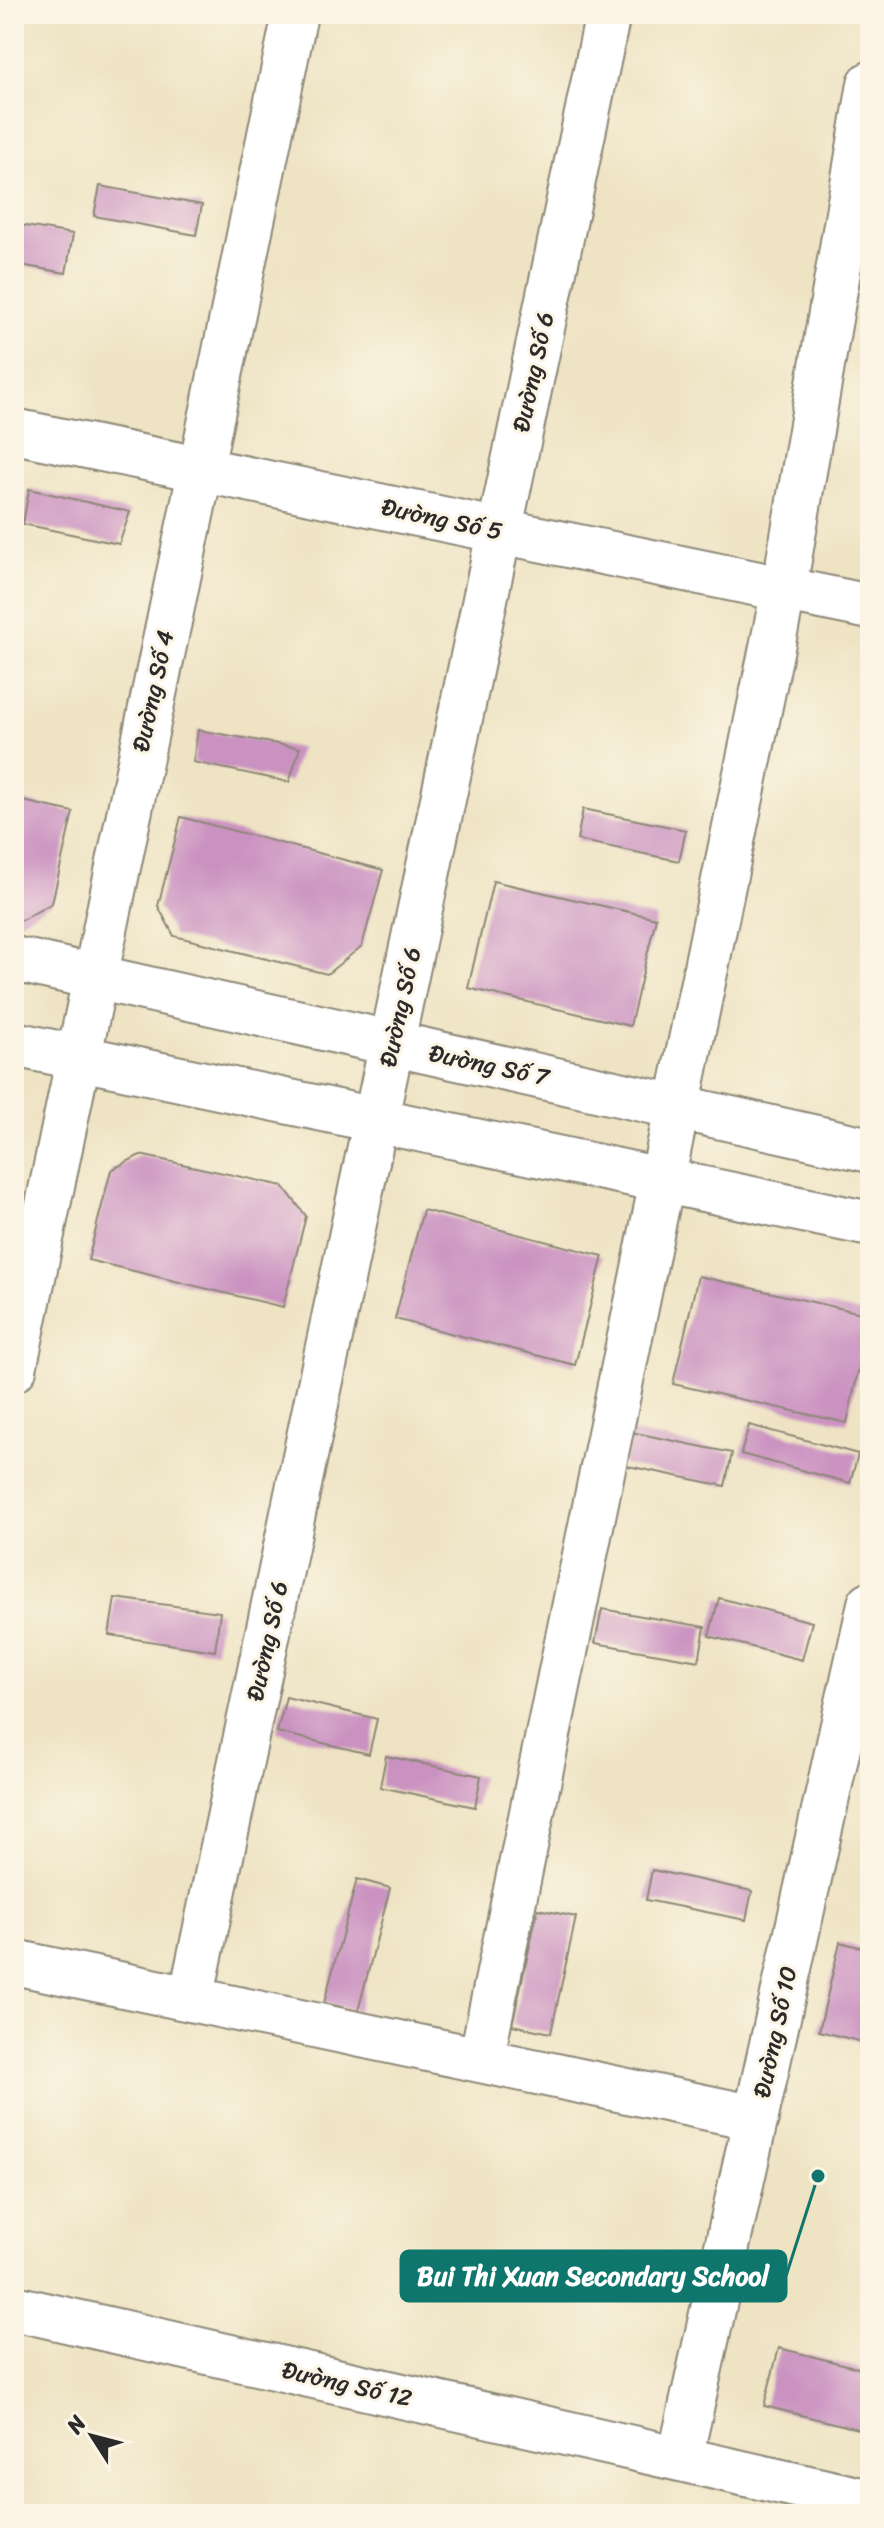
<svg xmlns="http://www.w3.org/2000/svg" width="884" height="2528" viewBox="0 0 884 2528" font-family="Sriracha,sans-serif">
	<rect width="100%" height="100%" fill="#fcf5e5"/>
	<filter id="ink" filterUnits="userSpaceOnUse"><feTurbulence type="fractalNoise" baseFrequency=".0125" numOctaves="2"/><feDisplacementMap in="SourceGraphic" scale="16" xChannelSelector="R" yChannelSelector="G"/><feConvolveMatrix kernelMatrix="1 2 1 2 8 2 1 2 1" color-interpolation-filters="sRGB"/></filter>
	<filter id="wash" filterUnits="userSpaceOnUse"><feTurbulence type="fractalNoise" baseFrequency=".006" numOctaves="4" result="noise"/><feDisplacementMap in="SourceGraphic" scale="32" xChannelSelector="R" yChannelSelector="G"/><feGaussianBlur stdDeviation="1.8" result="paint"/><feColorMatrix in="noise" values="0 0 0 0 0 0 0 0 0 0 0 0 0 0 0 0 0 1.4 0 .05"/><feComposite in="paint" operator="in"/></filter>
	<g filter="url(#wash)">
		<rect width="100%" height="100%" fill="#eee3c3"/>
		<g id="blocks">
			<!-- building -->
			<path fill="#ca92c1" d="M100,186L202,205L196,235L94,216Z
				M14,224L73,234L66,273L14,264Z
				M29,489L130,512L119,544L23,524Z
				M198,730L300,748L289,782L193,762Z
				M14,799L73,812L52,903L20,921L14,920Z
				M583,809L686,830L679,861L577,840Z
				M181,817L383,870L362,946L327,974L174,936L158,906Z
				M493,881L656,918L630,1026L468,988Z
				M140,1155L283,1186L306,1216L283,1307L88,1260L111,1170Z
				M423,1210L603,1256L575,1365L395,1319Z
				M698,1276L870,1315L847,1423L673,1384Z
				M749,1425L858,1454L850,1483L741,1454Z
				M631,1432L732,1453L725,1486L623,1465Z
				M115,1598L220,1612L215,1651L109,1635Z
				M719,1598L812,1622L802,1660L709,1636Z
				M602,1609L705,1627L699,1661L595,1643Z
				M286,1697L377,1719L369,1754L277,1732Z
				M386,1756L481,1776L475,1807L380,1787Z
				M652,1870L752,1891L746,1920L646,1900Z
				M357,1879L390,1888L358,2011L324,2003Z
				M538,1909L576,1917L551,2033L512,2025Z
				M840,1942L870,1950V2044L819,2031Z
				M779,2348L870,2371V2432L764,2406Z"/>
		</g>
	</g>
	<g filter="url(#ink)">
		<use href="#blocks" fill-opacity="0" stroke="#8c8777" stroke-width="2"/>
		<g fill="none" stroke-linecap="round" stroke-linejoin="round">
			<!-- minor casing -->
			<g stroke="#8c8777" stroke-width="48">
				<path id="minor" d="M14,431L870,607
					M14,959L870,1150
					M14,1044L870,1224
					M14,1369L295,14
					M14,1962L756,2118
					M191,1999L608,14
					M481,2060L784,589L870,84
					M14,2308L870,2502
					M680,2458L870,1604"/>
			</g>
			<!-- minor -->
			<use href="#minor" stroke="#fff" stroke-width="44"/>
		</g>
	</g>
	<g text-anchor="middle" stroke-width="6" stroke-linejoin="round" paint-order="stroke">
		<!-- street labels -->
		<g font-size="24" fill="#2b2b2b" stroke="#fcf5e5">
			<text transform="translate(533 372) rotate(-78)" y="8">Đường Số 6</text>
			<text transform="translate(442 519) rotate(12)" y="8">Đường Số 5</text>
			<text transform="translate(153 691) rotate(-78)" y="8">Đường Số 4</text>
			<text transform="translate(400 1007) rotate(-78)" y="8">Đường Số 6</text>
			<text transform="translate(489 1065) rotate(12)" y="8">Đường Số 7</text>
			<text transform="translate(267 1641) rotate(-78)" y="8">Đường Số 6</text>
			<text transform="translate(775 2032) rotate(-78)" y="8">Đường Số 10</text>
			<text transform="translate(347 2384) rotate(13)" y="8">Đường Số 12</text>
		</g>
	</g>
	<!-- callouts -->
	<path fill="none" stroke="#0f766e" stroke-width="3" d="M818 2176L786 2276"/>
	<circle fill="#0f766e" stroke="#fcf5e5" stroke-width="3" cx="818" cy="2176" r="8"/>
	<rect fill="#0f766e" stroke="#0f766e" stroke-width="3" x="401" y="2251" width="385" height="50" rx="8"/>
	<g font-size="26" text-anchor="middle" font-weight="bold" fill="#fff">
		<text x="593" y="2285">Bui Thi Xuan Secondary School</text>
	</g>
	<!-- margin -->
	<rect width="884" height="2528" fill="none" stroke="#fcf5e5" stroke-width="48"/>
	<!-- north arrow -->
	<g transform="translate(92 2436) rotate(306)" stroke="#fcf5e5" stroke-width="6" paint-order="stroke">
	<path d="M0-6L14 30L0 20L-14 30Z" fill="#2b2b2b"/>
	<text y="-12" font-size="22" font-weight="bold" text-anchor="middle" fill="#2b2b2b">N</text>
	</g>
</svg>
